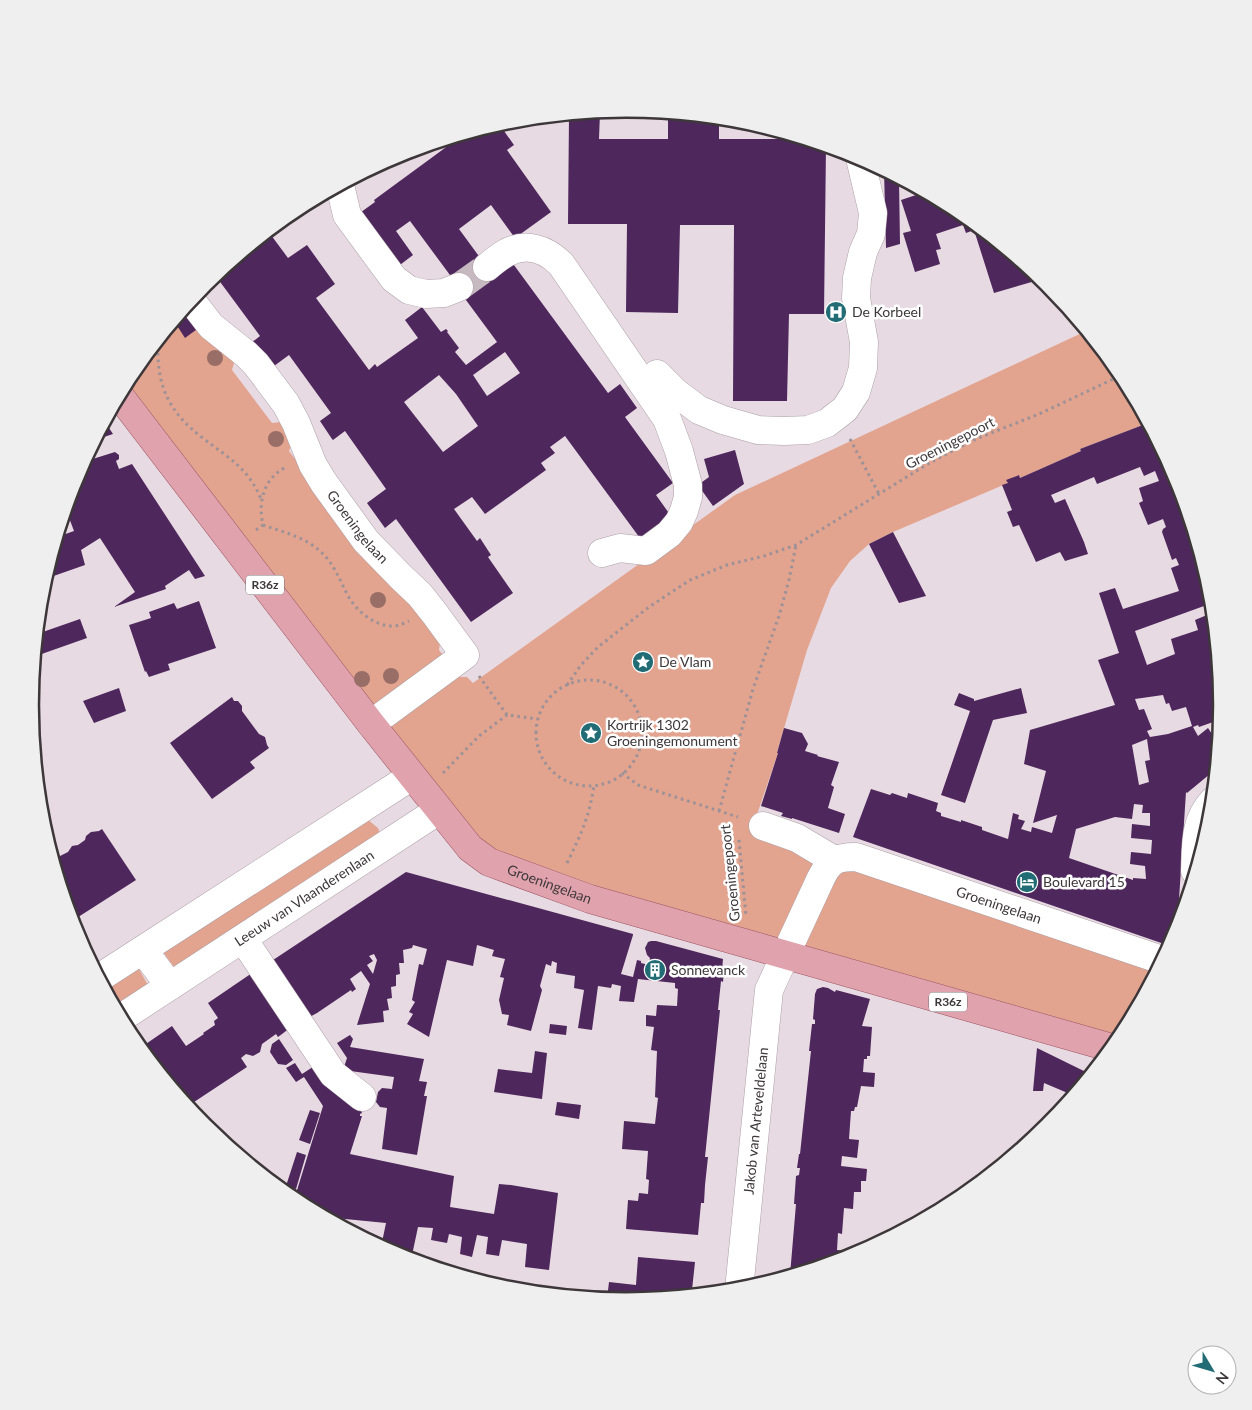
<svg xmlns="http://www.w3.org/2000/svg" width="1252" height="1410" viewBox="0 0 1252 1410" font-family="Lato,sans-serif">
	<rect width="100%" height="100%" fill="#e8dae2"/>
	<!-- green -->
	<path fill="#e2a38f" d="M185,307L214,346L222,348L233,358L234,363L232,370L272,423L282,422L291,446L289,451L316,486L413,601L440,643L439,650L460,677H467L473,683L735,495L1086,331L1122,374L1148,423L1080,449L1081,451L1020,478L1019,475L1007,480L1008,483L893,532L869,544L850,561L831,588L807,650L777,752L778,753L751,832L791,847L1156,971L1121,1036L1120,1038L592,889L482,845L122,390L131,374Z
		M362,815L378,828L380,834L174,967L163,952Z
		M132,967L139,969L149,987L118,1012L103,985Z"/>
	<!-- building -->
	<path fill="#4e275d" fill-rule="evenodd" d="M600,112L599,139H668V113L719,118V139H782V132L826,146L824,314H789L787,401H733L734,225H680L678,313L626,312L627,224H568L569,115Z
		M499,124L514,145L507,150L551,212L515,238L491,205L459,229L492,274L511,261L608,393L620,384L637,408L625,417L673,483L656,495L676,523L645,545L565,436L550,447L555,453L541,463L546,470L485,514L472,497L454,509L477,541L480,538L491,555L488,557L513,593L471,622L396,519L385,528L367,503L386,489L345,431L333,440L332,439L320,421L331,413L289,355L270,369L251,343L260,336L215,275L268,231L288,258L307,245L335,284L316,298L369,370L375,364L377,367L418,338L405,320L422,307L441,332L446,329L448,331L447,332L459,348L455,352L466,365L497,342L463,296L464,294L410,221L396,231L413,255L396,268L357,215L375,202L374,200L464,134ZM505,352L520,373L487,396L473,375ZM439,375L456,394L478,426L443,452L404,402Z
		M884,170L899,179L900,244L886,248Z
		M925,192L957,210L1042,279L994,293L974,230L966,233L963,225L936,234L941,249L936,250L940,264L915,272L903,233L911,231L901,200Z
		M185,307L200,327L185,338L174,321Z
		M105,422L113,434L95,440Z
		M1148,423L1177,477L1211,589L1222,705L1221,715L1219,712L1213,714L1216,721L1199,727L1198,725L1193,727L1198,736L1208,728L1216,740L1219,738L1216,769L1187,793L1186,792L1177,930L1170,946L853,837L871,789L890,795L892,793L907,798L908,793L938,803L936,811L941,813V816L961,822V820L982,827V830L1008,839L1013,813L1019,815L1018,819L1025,821L1021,829L1031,832L1032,827L1052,833L1057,815L1033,823L1046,771L1024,764L1030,730L1115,705L1098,660L1119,653L1099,593L1115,588L1123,609L1179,591L1171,568L1179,565L1176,558L1172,560L1162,532L1163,529L1166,527L1163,519L1148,525L1139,503L1143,501L1139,488L1159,481L1155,471L1144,476L1140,467L1097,484L1094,477L1051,495L1055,503L1065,499L1084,542L1088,554L1065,561L1060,552L1036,562L1019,525L1013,527L1007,512L1012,510L1002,485L1008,483L1006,480L1019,475L1020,478L1081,451L1080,449ZM1204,606L1207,615L1195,620L1198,630L1171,639L1175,654L1147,665L1135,631ZM1163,695L1166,704L1169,703L1172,711L1186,707L1192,726L1168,734L1150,737L1147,731L1152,729L1144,709L1139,710L1135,699ZM1147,739L1150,760L1145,761L1149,782L1139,785L1132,745ZM1134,804L1143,805L1142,813H1150V826L1132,824L1131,838L1152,840L1151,854L1131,852L1130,864L1145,866L1146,879L1133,878V880L1069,858L1076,829L1115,817L1132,819Z
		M735,450L744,484L713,506L698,485L709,477L704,459Z
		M115,452L119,455V459L116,461L119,469L132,464L205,576L195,579L189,570L165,586L166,589L114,607L135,592L100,538L81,550L85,565L45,579L57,537L74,531L68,515L63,516L75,477L83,462Z
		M893,532L926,596L899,603L869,544Z
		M199,601L216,648L168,664L170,670L149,677L146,671L145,672L129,625L151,618L149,612L174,603L177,609Z
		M80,619L87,638L36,656L37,634Z
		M119,688L126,711L94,723L83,701Z
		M1021,688L1027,713L993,720L965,803L941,795L970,711L954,705L959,693L974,699V701Z
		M232,697L234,701H238L242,706V711L259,734L265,737L267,745L269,748L250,762L255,768L212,799L170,743Z
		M784,728L802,733L808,744L805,751L818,755L817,756L839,762L831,785L834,787L828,808L845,814L839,833L792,818V819L781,816L783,813L761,806L778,753H777Z
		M102,829L136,880L72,921L52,856H60L68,852L72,846L78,845L85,840L86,836L91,832L99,831Z
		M406,872L633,934V935L621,974L633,977L637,960L641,961V963L649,965L650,958L647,955L645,948L648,942L651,941H656L723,959L722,970H724L723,982L721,981L718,1010H720L705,1157H708L705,1185L704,1203H701L698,1235L626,1229L628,1200L638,1201L639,1193L648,1194L649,1180L646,1179L648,1151L622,1149L624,1121L655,1124L658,1098L655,1097L657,1051L651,1050L654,1027L646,1026V1015L656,1016L657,1005L677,1006L678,989L675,988V983L638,979L634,1002L619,1001L621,986L612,984L611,988L598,986L592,1030L578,1028L584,990L574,988L575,976L556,973L557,963L552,961L551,966L546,964L540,986L542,990L531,1031L507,1025L509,1015L502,1014L499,1000L504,978L500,977L505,959L492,956L494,950L477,945L473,966L447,960L429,1037L407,1024L413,1014L409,1012L415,1002L412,1000L419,964L423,965L427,949L413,945L412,948L403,950L404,963H399L400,974L396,975V986L391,987L392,998L387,999L389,1010L383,1011L384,1022L357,1025L370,984L361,971L350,979L356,989L352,992L351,990L317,1013L304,1020L267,964ZM374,954L377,960L373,974L367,965L373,961L369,956Z
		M252,973L294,1025L278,1037L276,1034L262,1044L260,1052L253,1056L246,1054L241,1058L247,1067L188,1106L140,1048L172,1026L186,1046L204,1034L203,1033L215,1025L214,1021L218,1018L208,1003Z
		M823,987L828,988L835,992L836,990L870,999L862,1026L872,1027L870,1056H867V1059H864L863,1072L875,1073L874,1087L861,1086L857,1107H855L854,1111H851L849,1139L859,1140L857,1158L842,1156L841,1166L867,1169L866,1181H861V1192H854L853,1209L844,1208L842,1234L838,1233L837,1250L847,1251L846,1258L790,1275L796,1204H794L796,1176L799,1175L800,1168H797L799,1154H800L811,1051H809L812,1024H815V1020L813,1019L815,994L817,989Z
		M550,1024L567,1026L566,1035L549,1033Z
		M350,1035L353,1039L350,1047L424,1059L419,1081L427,1082L424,1096H427L417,1155L382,1149L387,1108L380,1107L376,1102L378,1092L382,1088L392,1089L394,1077L343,1070L347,1058L337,1043Z
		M279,1039L293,1060L286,1065L278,1064L270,1052L272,1044Z
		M1037,1048L1090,1074L1074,1094L1071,1092L1070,1094L1044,1083L1043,1091H1033Z
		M535,1051L547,1053L542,1099L494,1092L498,1069L532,1073Z
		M295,1063L302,1074L319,1063L331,1081L360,1111H361L362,1113L360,1114V1116H362L350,1154L454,1176L450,1207L494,1214L499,1184L511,1185L558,1193L549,1270L525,1267L527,1244L502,1240L499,1256L486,1254L488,1237L477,1235L472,1257L460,1254L462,1237L449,1234L447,1243L431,1240L433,1228L418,1227L411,1260L398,1256L381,1247L386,1223L325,1217L294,1200L323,1106L304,1077L296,1082L286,1068Z
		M557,1102L581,1105L579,1119L555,1115Z
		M310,1110L320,1113L310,1144L299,1140Z
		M297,1152L306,1155L296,1189L286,1186Z
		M638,1257L695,1262L692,1290V1292H694V1294L626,1301L607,1299L609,1282L636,1285Z"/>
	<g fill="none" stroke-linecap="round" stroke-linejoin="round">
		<!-- minor-tunnel -->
		<path stroke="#c6b9c0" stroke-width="28" stroke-dasharray="28 14" stroke-linecap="butt" d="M459,287L487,267"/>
		<!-- minor casing -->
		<g stroke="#ac9fa6" stroke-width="29">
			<g id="minor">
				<path d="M340,185L347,215L394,279L409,290L426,294L444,293L459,287"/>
				<path d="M487,267C493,262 499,257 506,253C526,242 546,249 561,264L667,419L679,451L688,485V497L684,511L679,522L669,534L646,551L620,548L602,553"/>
				<path id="s1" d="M191,300L211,326L246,354L256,364L286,404L296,423L313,465L324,483L366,541L401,577L420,595L435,614L465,655L371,724"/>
				<path d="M657,374L675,392L699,410L723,420L758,430L784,431L808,430L827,423L845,409L856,392L863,368L864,342L856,298L857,278L863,252L871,234L873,213L860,158"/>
				<path d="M763,826L797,838L834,860"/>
				<path d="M1195,871C1196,846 1194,821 1213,801"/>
				<path d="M243,939L333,1074L362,1097"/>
				<path d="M143,950L170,986"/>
				<path d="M99,978L412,776"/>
				<path id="s2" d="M121,1018L439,810"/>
				<path id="s3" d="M739,1290L769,990L821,878C830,860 836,857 856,857L1162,960"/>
			</g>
		</g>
		<!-- major casing -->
		<g stroke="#9a5461" stroke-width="29">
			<g id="major">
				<path id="s4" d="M119,395L371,724L470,848L489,862L590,899L1112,1048"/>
			</g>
		</g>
		<!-- path -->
		<path stroke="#9b9197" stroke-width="3" stroke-dasharray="2.5 4" stroke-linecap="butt" d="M158,340C156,385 168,412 204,439C230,459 248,468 261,499
			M850,439L879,494
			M263,525C283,532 306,537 322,553C333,563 339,578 346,592C354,609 374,627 394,626C399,626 404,623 409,621
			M256,530L263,525C258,502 263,479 286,467
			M479,676L507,715L538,719
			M536 733a53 53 0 1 1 106 0a53 53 0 1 1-106 0Z
			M567,685L581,665L598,647L649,607L690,580L727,565L764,556L796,545L931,462L976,439L1039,414L1122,375
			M443,773L479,736L507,715
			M622,773L638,785L738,817
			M719,811L753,689L779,616L789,580L796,545
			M739,840L746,916
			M567,863C580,837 590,815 594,785"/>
		<!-- minor -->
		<use href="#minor" stroke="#fff" stroke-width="28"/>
		<!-- major -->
		<use href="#major" stroke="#e0a2ad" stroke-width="28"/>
	</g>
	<!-- trees -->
	<g fill="#996e66">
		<circle cx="215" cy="358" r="8"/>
		<circle cx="276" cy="439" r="8"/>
		<circle cx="378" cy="600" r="8"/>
		<circle cx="391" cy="676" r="8"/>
		<circle cx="362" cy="679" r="8"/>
	</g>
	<!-- icons -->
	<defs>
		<g id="hospital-disc" transform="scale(1.125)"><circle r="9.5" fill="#216c75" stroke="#fff"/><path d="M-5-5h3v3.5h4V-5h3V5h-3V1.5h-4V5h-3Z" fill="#fff"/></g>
		<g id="sight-disc" transform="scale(1.125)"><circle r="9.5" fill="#216c75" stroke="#fff"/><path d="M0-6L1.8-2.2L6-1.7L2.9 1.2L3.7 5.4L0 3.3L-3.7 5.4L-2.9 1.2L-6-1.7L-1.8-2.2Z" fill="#fff"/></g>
		<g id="hotel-disc" transform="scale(1.125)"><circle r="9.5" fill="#216c75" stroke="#fff"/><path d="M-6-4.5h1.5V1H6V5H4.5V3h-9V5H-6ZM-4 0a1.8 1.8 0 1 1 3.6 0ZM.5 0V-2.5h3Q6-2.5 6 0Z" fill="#fff"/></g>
		<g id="building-disc" transform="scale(1.125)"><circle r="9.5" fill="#216c75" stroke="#fff"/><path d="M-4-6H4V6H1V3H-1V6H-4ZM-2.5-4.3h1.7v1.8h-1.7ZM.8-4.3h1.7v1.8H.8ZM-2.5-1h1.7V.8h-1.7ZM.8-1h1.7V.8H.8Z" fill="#fff"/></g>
	</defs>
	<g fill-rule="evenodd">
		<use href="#hospital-disc" x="836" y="312"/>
		<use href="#sight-disc" x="643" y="662"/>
		<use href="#sight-disc" x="591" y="733"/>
		<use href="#hotel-disc" x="1027" y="882"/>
		<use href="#building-disc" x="655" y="970"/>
	</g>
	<g text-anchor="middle" stroke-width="5" stroke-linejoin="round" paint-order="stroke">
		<!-- shield labels -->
		<g fill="#fff" stroke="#777375" stroke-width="1">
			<rect x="246" y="575.5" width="38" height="19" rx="4"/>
			<rect x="929" y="992.5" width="38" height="19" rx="4"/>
		</g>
		<g font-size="12" font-weight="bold" fill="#3d373a">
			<text x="265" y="589">R36z</text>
			<text x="948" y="1006">R36z</text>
		</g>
		<!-- poi labels -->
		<g font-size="14" fill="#3d373a" stroke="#fff" text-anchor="start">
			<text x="852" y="317">De Korbeel</text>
			<text x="659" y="667">De Vlam</text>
			<text x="607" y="730">Kortrijk 1302<tspan x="607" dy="16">Groeningemonument</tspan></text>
			<text x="1043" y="887">Boulevard 15</text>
			<text x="671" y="975">Sonnevanck</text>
		</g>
		<!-- street labels -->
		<g font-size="14" fill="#3d373a" stroke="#fff">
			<text transform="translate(950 443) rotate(-27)" y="5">Groeningepoort</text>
			<text dy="5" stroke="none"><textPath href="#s1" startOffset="285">Groeningelaan</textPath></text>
			<text transform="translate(730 873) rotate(-96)" y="5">Groeningepoort</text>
			<text dy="5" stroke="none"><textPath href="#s4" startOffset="661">Groeningelaan</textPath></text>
			<text dy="5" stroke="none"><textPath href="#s2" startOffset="219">Leeuw van Vlaanderenlaan</textPath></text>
			<text dy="5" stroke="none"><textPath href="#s3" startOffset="620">Groeningelaan</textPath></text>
			<text dy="5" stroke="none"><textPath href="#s3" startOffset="170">Jakob van Arteveldelaan</textPath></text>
		</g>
	</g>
	<!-- crop -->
	<path d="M0 0H1252V1410H0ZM39 705a587 587 0 1 1 1174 0a587 587 0 1 1-1174 0Z" fill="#efefef" fill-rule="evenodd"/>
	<path fill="none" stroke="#3d373a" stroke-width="2.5" d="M39 705a587 587 0 1 1 1174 0a587 587 0 1 1-1174 0Z"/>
	<!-- north arrow -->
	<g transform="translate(1212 1370) rotate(128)"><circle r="24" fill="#ffffff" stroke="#b1afb0"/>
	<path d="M0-4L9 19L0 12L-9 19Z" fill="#216c75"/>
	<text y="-8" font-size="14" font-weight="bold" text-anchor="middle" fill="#3d373a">N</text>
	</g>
</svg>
